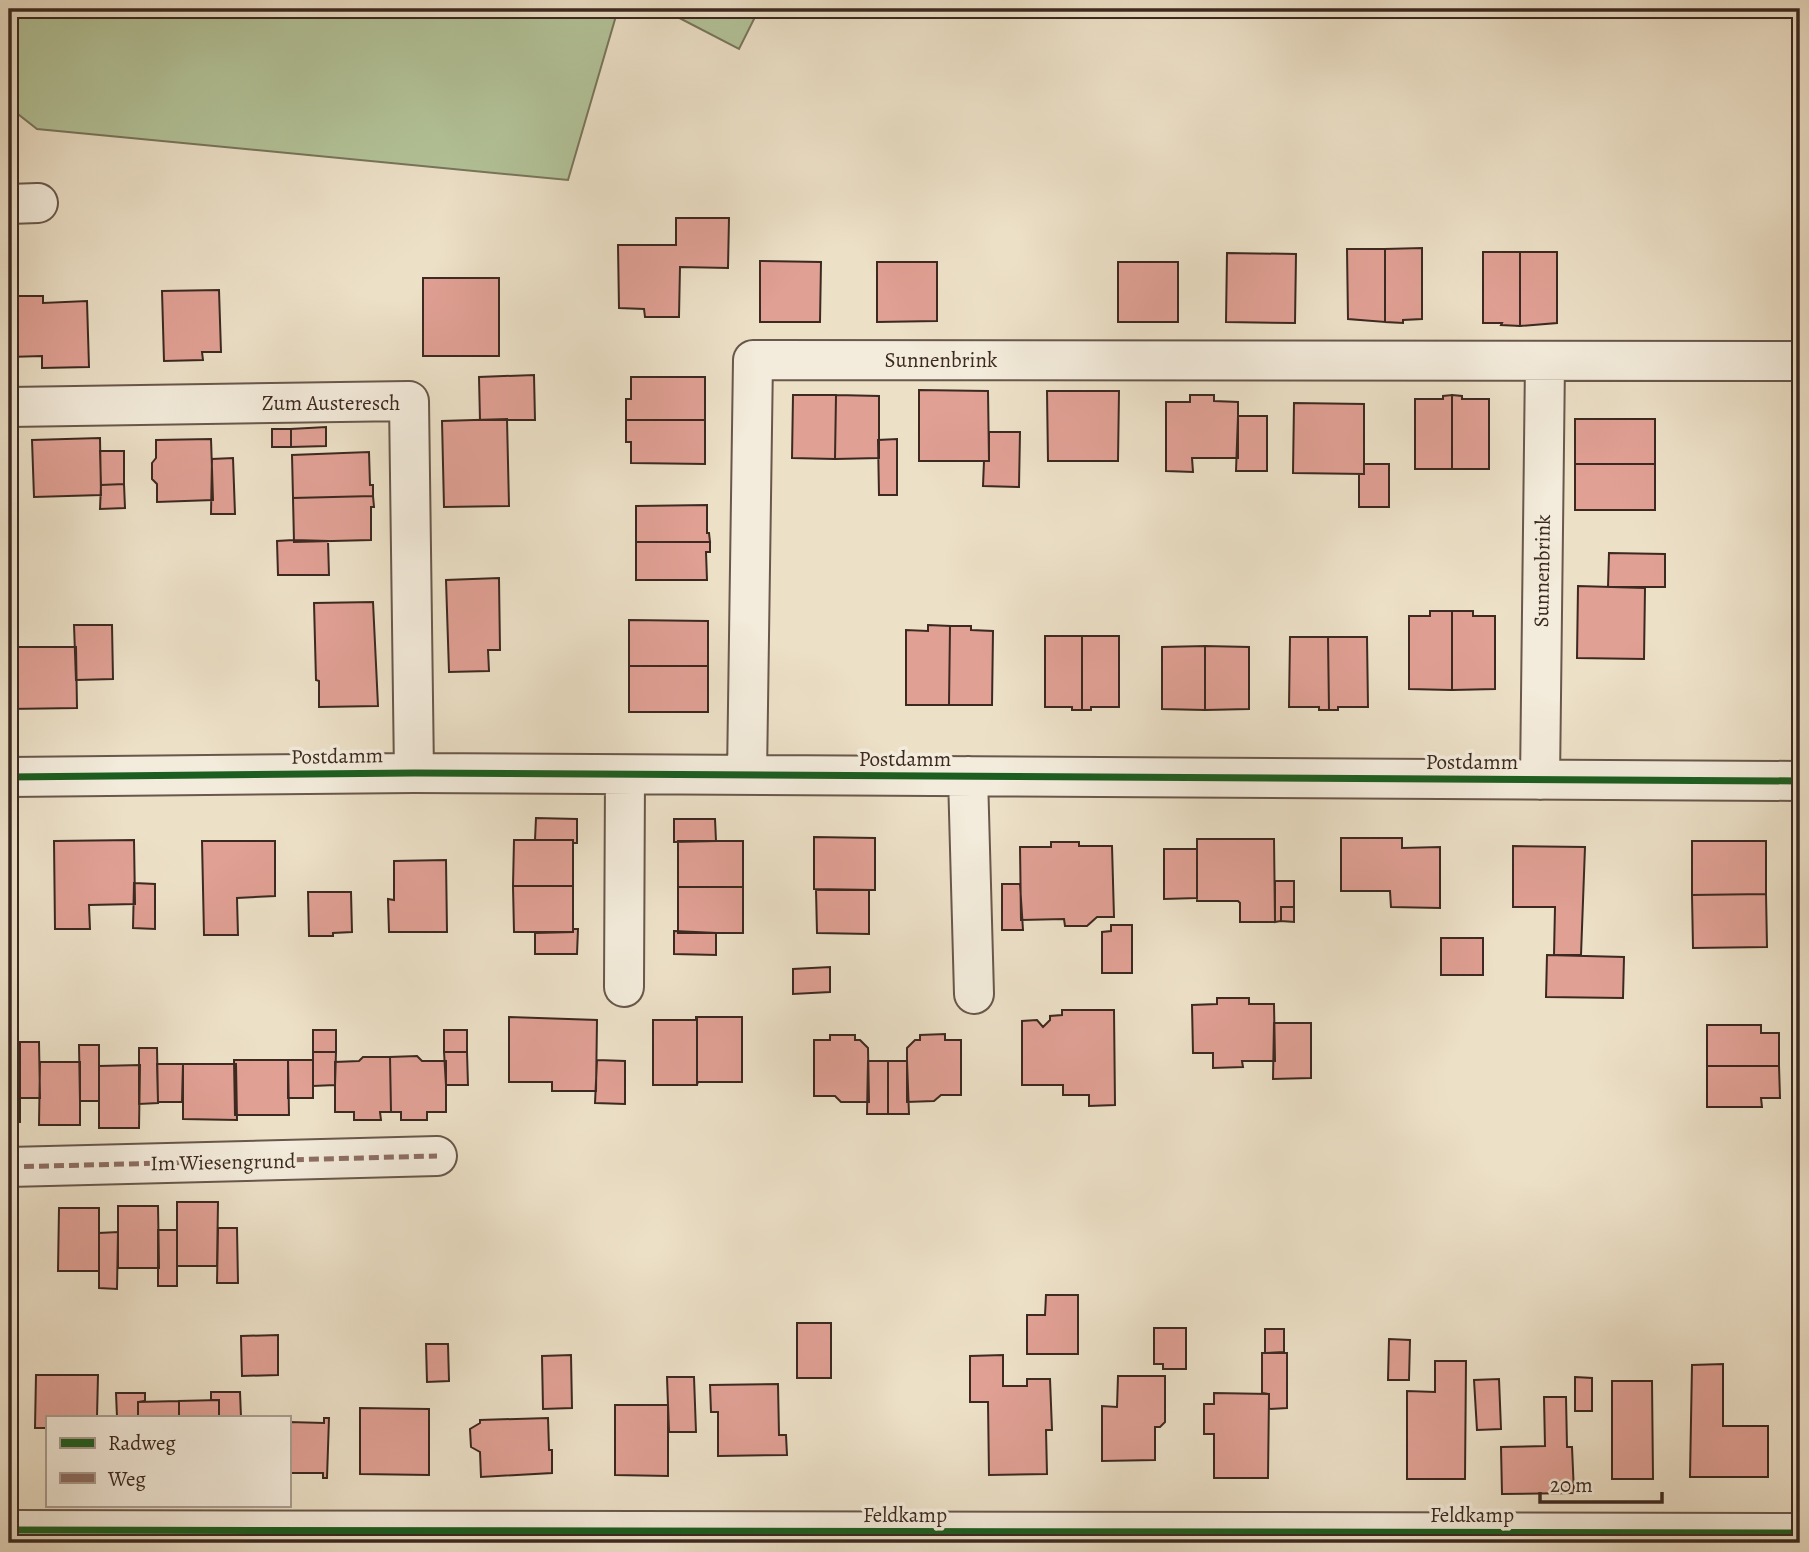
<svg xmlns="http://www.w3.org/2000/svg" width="1809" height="1552" viewBox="0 0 1809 1552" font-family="Alegreya,serif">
	<rect width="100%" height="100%" fill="#ece0c7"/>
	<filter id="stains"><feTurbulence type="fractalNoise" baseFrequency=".00286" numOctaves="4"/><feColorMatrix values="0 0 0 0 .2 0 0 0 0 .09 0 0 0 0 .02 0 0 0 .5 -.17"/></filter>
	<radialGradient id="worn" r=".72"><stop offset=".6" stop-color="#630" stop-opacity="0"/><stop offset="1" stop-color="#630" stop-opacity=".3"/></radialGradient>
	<!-- green -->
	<path fill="#b3c399" stroke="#78765c" stroke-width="2" d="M9,9H618L568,180L37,129L9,107Z
		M662,9H759L739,49Z"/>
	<!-- building -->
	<path fill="#e0a094" stroke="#3c2920" stroke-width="2" d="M676,218H729L728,268L680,267L679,317H645L644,309L619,308L618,245H676Z
		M1422,248V319L1403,320V323L1385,322V249Z
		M1347,249H1385V322L1348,319Z
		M1483,252H1520V326L1501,325L1502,323H1483Z
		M1520,252H1557V323L1520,326Z
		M1227,253L1296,254L1295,323L1226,322Z
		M760,261L821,262L820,322H760Z
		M877,262H937V321L877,322Z
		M1118,262H1178V322H1118Z
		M423,278H499V356H423Z
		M219,290L221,352H202L203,360L164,361L162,291Z
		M9,296H43V303L87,301L89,367L42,368V356L9,357Z
		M534,375L535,420H480L479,377Z
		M631,377H705V420H626V399H631Z
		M919,390L988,391L989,461H919Z
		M1047,391H1119L1118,461H1048Z
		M793,395H836L835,459L792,458Z
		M836,395L879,396V458L835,459Z
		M1190,395H1214V401L1238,402V458H1192L1193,472L1166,471V402H1190Z
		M1452,395V469H1415V399H1443V396Z
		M1452,395L1462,396V399H1489V469H1452Z
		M1294,403L1364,404V474L1293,473Z
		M1238,416H1267V471H1236Z
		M507,419L509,506L444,507L442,421Z
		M1575,419H1655V464H1575Z
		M626,420H705V464L631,463V442H626Z
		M326,427V446L291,447V429Z
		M272,429H291V447H272Z
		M989,432H1020L1019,487L983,486L984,461H989Z
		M100,438L101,495L34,497L32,440Z
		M211,439L213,500L157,502V484L152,479V463L156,458V440Z
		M897,439V495H879L878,440Z
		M100,451H124V484L101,485Z
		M369,452L370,485H373V496L293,498L292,455Z
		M233,458L235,514H211L212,459Z
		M1364,464H1389V507H1359V474H1364Z
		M1575,464H1655V510H1575Z
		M124,484L125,508L100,509L101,485Z
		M373,496L374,507H371V540L294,542L293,498Z
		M707,505V533H709L710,542H636V506Z
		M294,540L328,541L329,575H278L277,541Z
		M636,542H710V552H706L707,580H636Z
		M1609,553L1665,554V587H1608Z
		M499,578L500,650H488L489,671L449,672L446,580Z
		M1578,586L1645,588L1644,659L1577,658Z
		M373,602L378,706L319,707V681L316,680L314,603Z
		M1430,611H1452V690L1409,689V616H1430Z
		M1452,611H1473V616H1495V689L1452,690Z
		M629,620L708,621V666H629Z
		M74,625H112L113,679L76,680Z
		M928,625L950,626L949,705H906V630L928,631Z
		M950,626H971V630L993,631L992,705H949Z
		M1045,636H1082V710H1072V707H1045Z
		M1082,636H1119V707H1091V710H1082Z
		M1290,637H1328L1329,710H1319V707H1289Z
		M1328,637H1367L1368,707H1338V710H1329Z
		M1205,646L1249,647V709L1205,710Z
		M1205,646V710L1162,709V647Z
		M9,647H76L77,708L9,709Z
		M629,666H708V712H629Z
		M536,818L577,819V843H573V840H535Z
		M674,819H715L716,841L674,842Z
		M814,837L875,838V890L814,889Z
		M1341,838H1402V848L1440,847V908L1391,907L1390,891H1341Z
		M1197,839H1274L1275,922H1240V903L1238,901H1197Z
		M134,840L135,904L89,905L90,929H55L54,841Z
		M514,840H573V886H513Z
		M202,841H275V896L237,898L238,935H204Z
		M678,841H743V887H678Z
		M1692,841H1766V894L1692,895Z
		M1051,842H1079V846H1112L1114,917H1097L1087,926H1065L1064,919L1021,920L1020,847H1051Z
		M1513,846L1585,847L1581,955H1554L1555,907H1513Z
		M1164,849H1197V898L1164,899Z
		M446,860L447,932H389L388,899L394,900V861Z
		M1275,881H1294V907H1281V921L1275,922Z
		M134,883L155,884V929L133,928Z
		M1002,884H1020L1023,930H1002Z
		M513,886H573V932H514Z
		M678,887H743V933H678Z
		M816,890H869V934L817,933Z
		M308,892H351L352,932L333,933V936H309Z
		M1766,894L1767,947L1693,948L1692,895Z
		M1281,907H1294V922L1281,921Z
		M1111,925H1132V973H1102V932L1111,931Z
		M573,929H578L577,954H535V933L573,932Z
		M674,931L716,933V955L674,954Z
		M1441,938H1483V975H1441Z
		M1547,955L1624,957L1623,998L1546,997Z
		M830,967V992L793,994V969Z
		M1217,998H1249V1004H1274L1275,1061H1242L1243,1067L1213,1068V1053H1193L1192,1005L1217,1004Z
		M1062,1010H1114L1115,1105L1089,1106V1095H1063V1085H1022V1021L1037,1020L1043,1027L1050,1020V1016L1062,1015Z
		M509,1017L597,1020L596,1091H552V1082H509Z
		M696,1017H697V1085H653V1020H696Z
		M697,1017H742V1082H698L697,1085Z
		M1274,1023H1311V1078L1273,1079Z
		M1707,1025H1761V1033H1779V1066H1707Z
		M313,1030H336V1052H313Z
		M444,1030H467V1052H444Z
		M945,1034V1040H961V1095H941L934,1101L907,1102V1048L915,1040H920V1035Z
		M830,1035H855V1040H860L868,1048L869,1102H841L835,1096H814V1040H830Z
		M20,1042H39L40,1098H20Z
		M79,1045H99V1101H80Z
		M139,1048H157L158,1103L139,1104Z
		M313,1052H336L335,1085L313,1086Z
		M444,1052H467L468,1085H446Z
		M417,1056L422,1061H446V1112H427V1120H401V1112H391L390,1057Z
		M363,1057H390L391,1112H380L381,1120H354V1112H335V1062L359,1061Z
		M9,1059H20V1122H9Z
		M234,1060H288L289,1115H235Z
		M288,1060H313V1098H288Z
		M597,1060L625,1061V1104L595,1103Z
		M868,1061H888V1114H867Z
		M888,1061H907L909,1114H888Z
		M40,1062H80V1125H39Z
		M157,1064H183L182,1102H158Z
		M183,1064H236L237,1120L183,1119Z
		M140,1065L139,1128H99V1066Z
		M1707,1066H1779L1780,1098H1761L1762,1107H1707Z
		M177,1202H218L217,1266H177Z
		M118,1206H158L159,1268H118Z
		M59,1208H99V1271H58Z
		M218,1228H237L238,1283H217Z
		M158,1230H177V1286H158Z
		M118,1232L117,1289L99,1288V1233Z
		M1046,1295H1078V1354H1027V1315H1045Z
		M797,1323H831V1378H797Z
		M1154,1328H1186V1369H1163V1364H1154Z
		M1265,1329H1284V1352L1265,1353Z
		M278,1335V1375L242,1376L241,1336Z
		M1389,1339L1410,1340L1409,1380H1388Z
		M426,1344H448L449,1381L427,1382Z
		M1262,1353H1287V1408L1269,1409V1394L1262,1393Z
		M571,1355L572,1408L543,1409L542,1356Z
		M1003,1355V1386H1027V1379H1050L1052,1430H1046L1047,1474L989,1475L988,1402H970V1356Z
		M1435,1361H1466L1465,1479H1407V1391L1435,1392Z
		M1723,1364V1426H1768V1477H1690L1692,1365Z
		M36,1375H98L97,1417H47V1428H35Z
		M1118,1376H1165V1422L1160,1427H1155V1460L1102,1461V1406L1117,1407Z
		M667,1377H694L696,1432H669Z
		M1575,1377L1592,1378V1411H1575Z
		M1499,1379L1501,1429L1477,1430L1474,1380Z
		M1612,1381H1652L1653,1479H1612Z
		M778,1384L779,1435H786L787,1455L718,1456V1412H711L710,1385Z
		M211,1392H240L241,1417H219V1400H211Z
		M116,1393H145V1401L138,1402V1417H117Z
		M1214,1393L1269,1394L1268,1478H1214V1434H1204V1404H1214Z
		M1544,1397H1566L1567,1447H1572L1574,1493L1502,1494L1501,1447L1545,1446Z
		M9,1399H11V1454H9Z
		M219,1400V1417H179V1401Z
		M179,1401V1417H138V1402Z
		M615,1405H668V1476L615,1475Z
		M360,1408L429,1409V1475L360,1474Z
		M324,1418H329L327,1478H323V1473H289V1422L324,1423Z
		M548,1418L549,1450H552V1473L481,1477L480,1452L471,1447L470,1429L480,1423V1420Z"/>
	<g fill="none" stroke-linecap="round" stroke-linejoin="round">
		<!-- street casing -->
		<g stroke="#68574a" stroke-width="42">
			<path id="street" d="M9,204L38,203
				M9,407L409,401L414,773
				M747,775L753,360L1800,361
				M968,776L974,994
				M9,777L414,773L1800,781
				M1540,780L1545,362
				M624,987L625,775
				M9,1167L437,1156
				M9,1530L1800,1533"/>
		</g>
		<!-- street -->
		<use href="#street" stroke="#f3ebdb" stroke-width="38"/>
		<!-- quiet -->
		<path stroke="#8d6e63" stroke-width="5" stroke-dasharray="10 5" stroke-linecap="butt" d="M9,1167L437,1156"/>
		<!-- cycleway casing -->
		<g stroke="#f3ebdb" stroke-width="11">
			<path id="cycleway" d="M9,777L414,773L1800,781
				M9,1530L1800,1533"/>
		</g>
		<!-- cycleway -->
		<use href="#cycleway" stroke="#1b5e20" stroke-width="7"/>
	</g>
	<g text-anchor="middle" stroke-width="7" stroke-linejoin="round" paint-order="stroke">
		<!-- street labels -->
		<g font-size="21" fill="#3c2920" stroke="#f3ebdb">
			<text x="941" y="367">Sunnenbrink</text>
			<text x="331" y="410">Zum Austeresch</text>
			<text transform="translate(1542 571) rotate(-89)" y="7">Sunnenbrink</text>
			<text transform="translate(337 756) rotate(-1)" y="7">Postdamm</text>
			<text x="905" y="766">Postdamm</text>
			<text x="1472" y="769">Postdamm</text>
			<text transform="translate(223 1162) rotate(-1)" y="7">Im Wiesengrund</text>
			<text x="905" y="1522">Feldkamp</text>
			<text x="1472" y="1522">Feldkamp</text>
		</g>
	</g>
	<!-- margin -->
	<rect width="1809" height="1552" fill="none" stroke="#ece0c7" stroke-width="35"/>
	<rect x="10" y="10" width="1788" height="1531" fill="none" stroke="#3c2920" stroke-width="3.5"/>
	<rect x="18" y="18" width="1774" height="1517" fill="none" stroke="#3c2920" stroke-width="2"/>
	<!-- legend -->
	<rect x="46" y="1416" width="245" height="91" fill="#f3ebdb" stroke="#aa9d90" stroke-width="2"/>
	<rect x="60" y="1438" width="35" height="10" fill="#1b5e20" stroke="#aa9d90" stroke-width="2"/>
	<text x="108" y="1450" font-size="21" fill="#3c2920">Radweg</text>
	<rect x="60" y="1473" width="35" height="10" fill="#8d6e63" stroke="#aa9d90" stroke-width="2"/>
	<text x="108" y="1486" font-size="21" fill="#3c2920">Weg</text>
	<!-- scale -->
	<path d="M1540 1492v10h122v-10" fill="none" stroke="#3c2920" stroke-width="3.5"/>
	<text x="1550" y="1492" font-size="21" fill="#3c2920" stroke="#f3ebdb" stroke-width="5" paint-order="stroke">20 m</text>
	<rect width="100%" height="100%" filter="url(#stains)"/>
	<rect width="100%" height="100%" fill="url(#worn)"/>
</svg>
